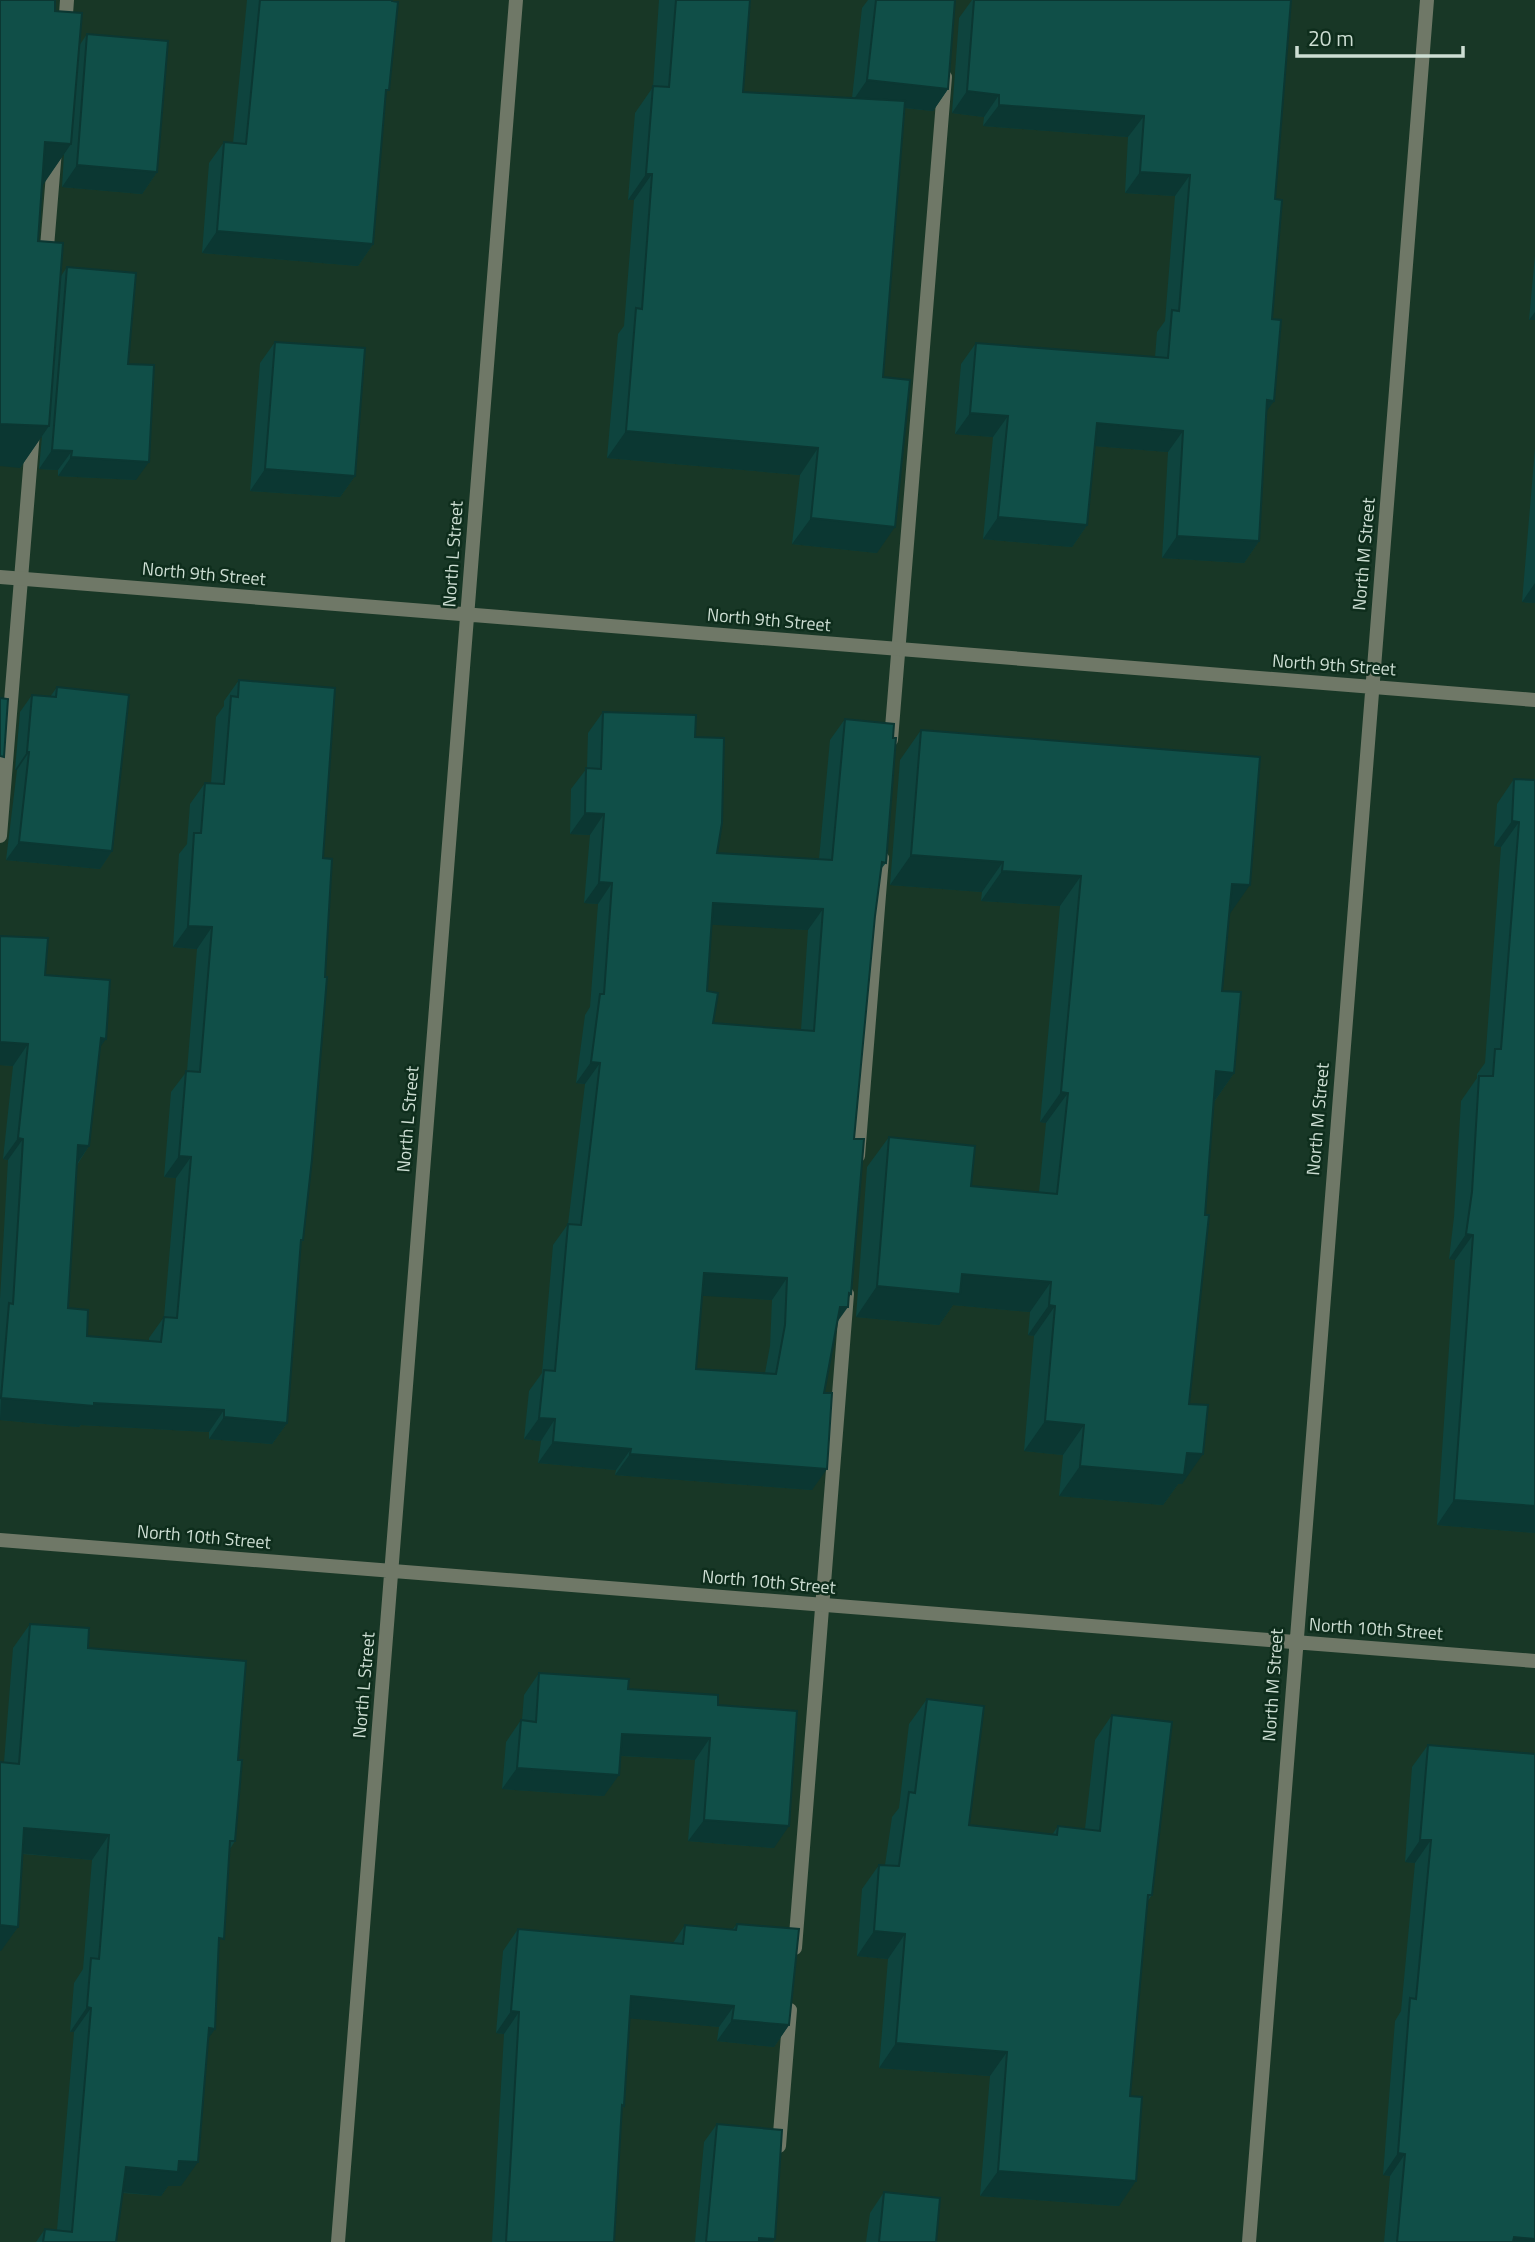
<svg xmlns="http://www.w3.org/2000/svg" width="1535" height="2242" viewBox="0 0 1535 2242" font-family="'Titillium Web',sans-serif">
	<rect width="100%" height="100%" fill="#183726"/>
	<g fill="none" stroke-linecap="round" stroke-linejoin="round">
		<!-- service -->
		<path stroke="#6f7867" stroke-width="14" d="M65,28L67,0
			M46,259L55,150
			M891,740L945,77
			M0,836L33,432
			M858,1156L882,858
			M795,1948L847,1294
			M779,2146L790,2010"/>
		<!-- minor -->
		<path stroke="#6f7867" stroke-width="14" d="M0,577L1535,700
			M0,1540L1535,1661
			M338,2242L516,0
			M1249,2242L1427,0"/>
	</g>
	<!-- wall -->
	<path fill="#0e443e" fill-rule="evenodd" d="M247,0H392L386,95L373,244L358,266L202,253L209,163L224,142L233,143Z
		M659,0H750L743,92L852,98L862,8L868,0H955L948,89L933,111L904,108L883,377L877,553L792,544L800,475L607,458L618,334L624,326L634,200H628L635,113L653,87Z
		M972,0H1291L1275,199L1272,319L1274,401L1266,411L1259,541L1244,563L1162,558L1168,452L1095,446L1087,525L1072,547L983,539L993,437L955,434L961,364L976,343L1155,357L1157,332L1165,321L1175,196L1125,193L1128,137L983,126L984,117L952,113L959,18Z
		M55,7V11L79,46L87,34L157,172L142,194L62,187L64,154L42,185L38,241L61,276L67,267L128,364L136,480L58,476V470L39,469L42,436L20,468Z
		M1535,255V320H1529Z
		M275,342L355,476L340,497L250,491L260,363Z
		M1535,448V603L1522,602Z
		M239,680L323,858L303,1240L301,1243L287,1423L272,1444L209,1439V1432L81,1425L79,1427L0,1420V1299L8,1160L3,1159L13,1066L0,1065V936L45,975L100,1047L89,1146L77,1165L68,1308L87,1336L149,1341V1338L164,1317L176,1178L164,1177L171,1092L187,1071L197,949L173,947L179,854L187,844L190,804L205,783H211L216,717L224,706V701Z
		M57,687L112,851L100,869L6,860L17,770H15L20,712L32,695L50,697Z
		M603,712L695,737L717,853L819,859L830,740L845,719L886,863L881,869L875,916L854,1139L849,1297L837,1323L824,1393L812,1490L615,1475L616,1470L538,1463L541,1441L524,1439L529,1391L542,1373L553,1245L568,1224L585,1084L576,1083L585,1015L590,1007L598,904L584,903L590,835L570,834L571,789L587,768L588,733ZM711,924L808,930L801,1030L713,1023L707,991ZM702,1295L772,1300L770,1346L765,1373L696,1369Z
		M921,730L1229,915L1222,991L1234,1073L1214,1102L1182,1484H1178L1163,1505L1059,1496L1063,1455L1024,1451L1034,1336L1028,1335L1030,1312L953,1305L939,1325L856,1317L867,1167L889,1137L971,1186L1039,1192L1046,1123L1040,1122L1060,906L981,901L982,892L890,885L900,760Z
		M1514,779L1535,780V1533L1437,1525L1455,1260L1449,1259L1454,1217L1461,1101L1477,1078V1074L1485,1063L1501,847L1494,846L1497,804Z
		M30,1624L88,1648L238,1760L235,1841L230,1849L219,1946L215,2029L208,2038L181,2186H168L161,2196L123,2193L116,2242H36L45,2229L57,2230L74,2032H70L74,1983L83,1969L92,1860L23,1854L18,1927L0,1951V1762H4L13,1648Z
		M539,1673L718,1705L774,1848L688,1841L695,1760L620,1756L604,1796L502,1789L506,1742L521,1720H522L524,1695Z
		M927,1699L969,1825L1052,1835L1058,1826L1085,1829L1095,1740L1112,1715L1152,1895L1147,1902L1119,2206L980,2196L990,2076L879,2068L888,1959L857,1956L862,1889L879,1865H885L892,1817L899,1808L909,1724Z
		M1428,1745L1535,2242H1384L1390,2176L1383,2175L1395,2021L1401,2011L1415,1863L1405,1862L1412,1767Z
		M737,1924L789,2025L774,2047L717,2041L719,2027L630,2018L624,2106L622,2109L614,2242H492L504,2034L496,2033L503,1951L518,1929L673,1943L685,1925L732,1930Z
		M717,2124L775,2239L773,2242H695L704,2142Z
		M884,2192L936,2242H866L870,2213Z"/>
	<!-- shaded-wall -->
	<path fill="#0b3732" d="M867,80L948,89L933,111L852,102Z
		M967,91L999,95L984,117L952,113Z
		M999,105L1144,116L1128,137L983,126Z
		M45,142L71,144L43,185L16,183Z
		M77,165L157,172L142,194L62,187Z
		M1140,172L1190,175L1175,196L1125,193Z
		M646,174H652L634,200H628Z
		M217,231L373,244L358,266L202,253Z
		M1535,312V320H1529Z
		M1267,400L1274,401L1259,422Z
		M970,413L1008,416L993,437L955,434Z
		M1097,423L1183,431L1168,452L1082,445Z
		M0,424L49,426L20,468L0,466Z
		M626,431L818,448L800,475L607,458Z
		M52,450L72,451L58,470L39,469Z
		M71,457L149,462L136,480L58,476Z
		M265,469L355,476L340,497L250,491Z
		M998,517L1087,525L1072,547L983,539Z
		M811,518L895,527L877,553L792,544Z
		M1177,536L1259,541L1244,563L1162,558Z
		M1535,583V603L1522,602Z
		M27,752H29L17,770H15Z
		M585,813L604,814L590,835L570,834Z
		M1512,821L1519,822L1501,847L1494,846Z
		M19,842L112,851L100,869L6,860Z
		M911,855L1003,862L982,892L890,885Z
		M1002,871L1081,876L1060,906L981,901Z
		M599,882L612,883L598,904L584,903Z
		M1232,884L1250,885L1229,915Z
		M713,903L823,909L808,930L698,924Z
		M188,926L212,927L197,949L173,947Z
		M101,1038L106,1039L91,1060Z
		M0,1042L28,1044L13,1066L0,1065Z
		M591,1062L600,1063L585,1084L576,1083Z
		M1216,1071L1234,1073L1213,1103Z
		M1061,1092L1068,1093L1046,1123L1040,1122Z
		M18,1138L23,1139L8,1160L3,1159Z
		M78,1145L89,1146L74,1168Z
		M179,1156L191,1157L176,1178L164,1177Z
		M1466,1234L1473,1235L1455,1260L1449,1259Z
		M704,1273L787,1278L772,1300L689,1295Z
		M962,1274L1051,1282L1030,1312L953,1305L939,1325L856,1317L877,1286Z
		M849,1293L851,1294L842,1307H848L833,1328H825Z
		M1049,1305L1055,1306L1034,1336L1028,1335Z
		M1,1398L94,1403L224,1410L209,1432L81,1425L79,1427L0,1420Z
		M224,1417L287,1423L272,1444L209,1439Z
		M539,1418L555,1419L541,1441L524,1439Z
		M1045,1421L1084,1425L1063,1455L1024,1451Z
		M553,1442L631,1449L616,1470L538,1463Z
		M1187,1453L1203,1454L1182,1484H1178L1163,1505L1059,1496L1080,1466Z
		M630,1454L827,1469L812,1490L615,1475Z
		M1454,1500L1535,1506V1533L1437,1525Z
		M622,1734L710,1738L695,1760L607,1755Z
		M517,1768L619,1775L604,1796L502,1789Z
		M704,1820L789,1826L774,1848L688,1841Z
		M24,1828L109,1835L92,1860L7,1852Z
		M1420,1840H1431L1415,1863L1405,1862Z
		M0,1925L18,1927L1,1951H0Z
		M874,1931L905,1934L888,1959L857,1956Z
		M631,1996L734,2006L719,2027L616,2017Z
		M87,2007L91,2008L74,2032H70Z
		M511,2011L519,2012L504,2034L496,2033Z
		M732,2020L789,2025L774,2047L717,2041Z
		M209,2028L215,2029L198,2053Z
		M896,2043L1007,2052L990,2076L879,2068Z
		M1398,2153L1405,2154L1390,2176L1383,2175Z
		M179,2161L198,2162L181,2186H168L161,2196L109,2191L126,2167Z
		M998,2171L1136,2181L1119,2206L980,2196Z
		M1514,2237L1535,2239V2242H1510Z
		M759,2238L775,2239L773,2242H756Z"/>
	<!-- building -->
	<path fill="#104f48" stroke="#0b3732" stroke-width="2" fill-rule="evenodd" d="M0,0H55V11L82,13L71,144L45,142L38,241L63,243L49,426L0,424Z
		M260,0H392V1L398,2L389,90H386L373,244L217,231L224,142L246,144Z
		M676,0H750L743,92L905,101L883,377L910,380L895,527L811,518L818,448L626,431L636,308L642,309L652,174H646L653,86L669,87Z
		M876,0H955L948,89L867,80Z
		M974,0H1291L1275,199L1282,200L1272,319L1281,320L1274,401L1267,400L1259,541L1177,536L1183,431L1097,423L1087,525L998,517L1008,416L970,413L976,343L1168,358L1172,310L1179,311L1190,175L1140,172L1144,116L999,105V95L967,91Z
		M87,34L168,41L157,172L77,165Z
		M67,267L136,273L128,364L154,365L149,462L71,457L72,451L52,450Z
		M275,342L365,348L355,476L265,469Z
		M239,680L335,688L323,858L332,859L325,977H327L312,1159L303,1240H301L287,1423L224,1417V1410L94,1403V1406L1,1398L9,1303L13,1304L23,1139L18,1138L28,1044L0,1042V936L48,938L45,975L110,980L106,1039L101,1038L89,1146L78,1145L68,1308L88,1310L87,1336L161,1342L164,1317L177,1318L191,1157L179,1156L186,1071L200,1072L212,927L188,926L194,833H201L205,783L224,784L231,696L238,697Z
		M57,687L129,695L112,851L19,842L29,752H27L32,695L56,697Z
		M0,698L8,699L4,757L0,756Z
		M603,712L696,715L695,737L724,738L722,823L717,853L832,860L845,719L894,724L893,738H896L886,863L882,862L875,916L854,1139H864L851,1294L849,1293L848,1307H840L824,1393H832L827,1469L630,1454L631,1449L553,1442L555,1419L539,1418L544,1370L555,1371L568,1224L581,1225L600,1063L591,1062L600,994H604L612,883L599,882L604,814L585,813L586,768L601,769ZM713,903L823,909L814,1031L713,1023L718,993L707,991ZM704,1273L787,1278L785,1325L776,1374L696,1369Z
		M921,730L1260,757L1250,885L1232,884L1222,991L1241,992L1234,1073L1216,1071L1205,1215H1209L1189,1404L1208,1405L1203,1454L1187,1453L1184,1475L1080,1466L1084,1425L1045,1421L1055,1306L1049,1305L1051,1282L962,1274L960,1294L877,1286L889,1137L975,1146L971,1186L1057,1194L1068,1093L1061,1092L1081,876L1002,871L1003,862L911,855Z
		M1514,779L1535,780V1506L1454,1500L1473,1235L1466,1234L1472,1192L1479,1076H1493L1495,1049H1501L1519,822L1512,821Z
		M30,1624L89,1628L88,1648L246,1661L238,1760H242L235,1841H230L224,1939L219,1938L215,2029L209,2028L198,2162L179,2161L178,2172L126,2167L116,2242H43L45,2229L72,2232L91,2008L87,2007L91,1958L99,1959L109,1835L24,1828L18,1927L0,1925V1762L19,1764Z
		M539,1673L629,1679L628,1689L718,1695V1705L797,1711L789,1826L704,1820L710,1738L622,1734L619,1775L517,1768L521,1720L536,1722Z
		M927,1699L984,1706L969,1825L1057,1835L1058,1826L1100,1831L1112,1715L1172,1722L1152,1895H1148L1130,2096L1142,2097L1136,2181L998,2171L1007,2052L896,2043L905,1934L874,1931L879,1865L899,1866L909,1792L915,1793Z
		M1428,1745L1535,1754V2239L1514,2237L1513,2242H1397L1405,2154L1398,2153L1410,1998L1416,1999L1431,1840H1420Z
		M737,1924L799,1929L789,2025L732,2020L734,2006L631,1996L624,2106L622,2105L614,2242H506L519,2012L511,2011L518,1929L683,1944L685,1925L736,1930Z
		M717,2124L782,2130L775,2239L759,2238V2242H706Z
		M884,2192L940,2198L936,2242H879Z"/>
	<g text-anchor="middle" stroke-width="5" stroke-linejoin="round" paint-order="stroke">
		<!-- street labels -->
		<g font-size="18" fill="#cdded3" stroke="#0e2d1c">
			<text transform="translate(453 554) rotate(-86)" y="6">North L Street</text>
			<text transform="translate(1364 554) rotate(-85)" y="6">North M Street</text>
			<text transform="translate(204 574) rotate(5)" y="6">North 9th Street</text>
			<text transform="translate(769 620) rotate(5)" y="6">North 9th Street</text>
			<text transform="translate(1334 665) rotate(4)" y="6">North 9th Street</text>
			<text transform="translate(408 1119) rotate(-85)" y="6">North L Street</text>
			<text transform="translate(1318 1119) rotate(-85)" y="6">North M Street</text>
			<text transform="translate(204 1537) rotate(5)" y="6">North 10th Street</text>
			<text transform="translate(769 1582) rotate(5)" y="6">North 10th Street</text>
			<text transform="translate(1376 1629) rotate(4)" y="6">North 10th Street</text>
			<text transform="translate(364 1685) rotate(-85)" y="6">North L Street</text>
			<text transform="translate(1273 1685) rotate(-86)" y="6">North M Street</text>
		</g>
	</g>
	<!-- scale -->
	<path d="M1297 46v10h166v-10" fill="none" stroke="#cdded3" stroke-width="3.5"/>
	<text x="1308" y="46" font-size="21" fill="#cdded3" stroke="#0e2d1c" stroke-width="5" paint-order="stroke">20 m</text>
</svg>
